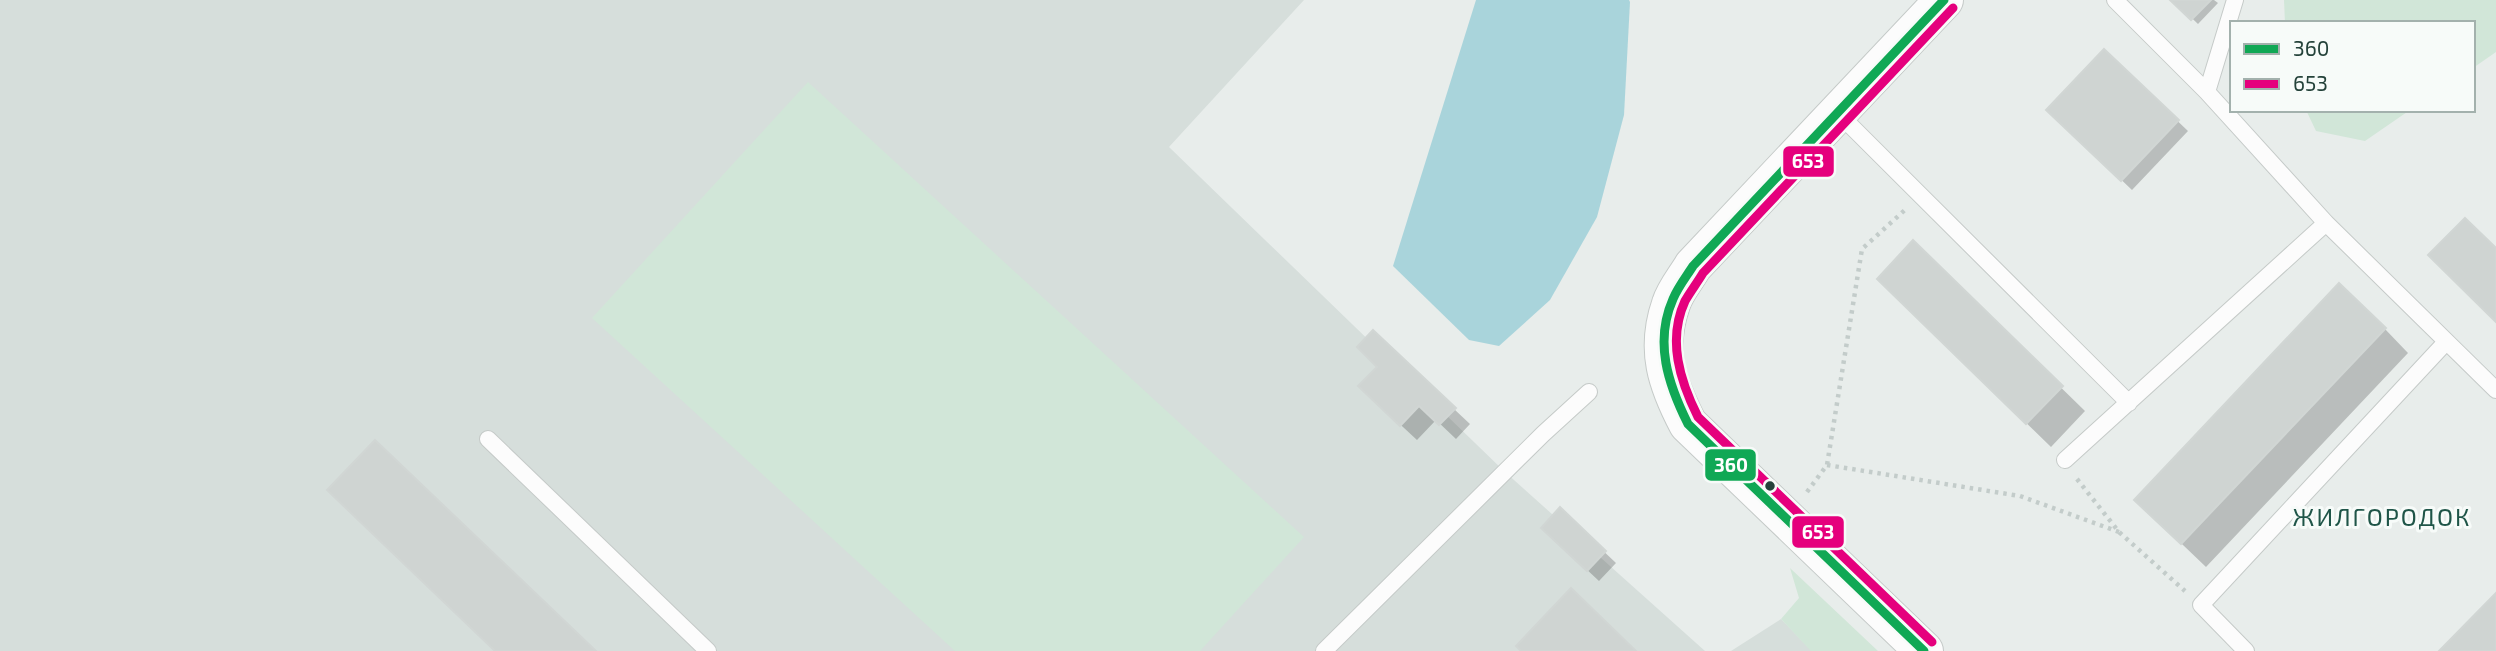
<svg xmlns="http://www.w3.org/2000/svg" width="2496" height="651" viewBox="0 0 2496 651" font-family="'Exo 2',sans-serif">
	<rect width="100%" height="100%" fill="#e8edeb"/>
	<!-- built -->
	<path fill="#d6dedb" d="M0,0H1304L1169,147L1505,472L1705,651H0Z
		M1781,619L1812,651H1731Z"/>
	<!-- green -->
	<path fill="#d1e6d8" d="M2284,0H2496V52L2473,68V23H2285Z
		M808,82L1304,537L1200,651H955L592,318Z
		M2306,110H2410L2365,141L2316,131Z
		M1790,568L1878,651H1811L1781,619L1799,598Z"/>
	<!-- water -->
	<path fill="#a9d4db" d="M1476,0H1629L1630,2L1624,115L1597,217L1550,300L1499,346L1469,340L1393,266Z"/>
	<!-- shadow -->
	<path fill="#0003" d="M2173,0H2214L2218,3L2198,24Z
		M2104,51L2188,131L2132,190L2048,110Z
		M1913,243L2085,411L2051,447L1879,279Z
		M2385,329L2408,353L2206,567L2160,523Z
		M1376,402L1454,409L1470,424L1456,439L1436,420L1417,440Z
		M1560,510L1616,563L1599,581L1554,539Z"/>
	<!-- building -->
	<path fill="#cfd4d2" stroke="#d1d6d4" stroke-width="2" d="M2170,0H2211L2191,20Z
		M2104,49L2179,120L2121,181L2046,110Z
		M2465,218L2496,248V322L2428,255Z
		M1913,240L2063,386L2026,424L1877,279Z
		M2339,283L2386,328L2181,544L2134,500Z
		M1373,330L1456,408L1439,425L1419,406L1400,426L1358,386L1377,367L1357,347Z
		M375,440L596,651H495L327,490Z
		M1560,507L1606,551L1587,571L1541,528Z
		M1571,588L1636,651H1521L1516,646Z
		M2496,593V651H2439Z"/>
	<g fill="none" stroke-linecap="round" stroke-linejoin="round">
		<!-- service casing -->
		<g stroke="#c5cac8" stroke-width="18">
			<path id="service" d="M2115,0L2207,92L2326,223L2496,390
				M2207,92L2235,0
				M1838,113L2129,403
				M488,439L708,651
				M2065,460L2326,223
				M1324,651L1543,434L1589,392
				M2246,651L2201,605L2446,342"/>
		</g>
		<!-- tertiary casing -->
		<g stroke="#c5cac8" stroke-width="40">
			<path id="tertiary" d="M1924,651L1688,424C1667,384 1655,350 1671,304C1675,291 1686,278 1693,266L1944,0"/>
		</g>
		<!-- path -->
		<path stroke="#c3ccca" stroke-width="4.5" stroke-dasharray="3.5 5" stroke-linecap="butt" d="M1827,465L2020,496L2119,532
			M2077,479L2119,532L2185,591
			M1807,492L1827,465L1862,249L1906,209"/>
		<!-- service -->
		<use href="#service" stroke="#fcfcfc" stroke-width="16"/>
		<!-- tertiary -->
		<use href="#tertiary" stroke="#fcfcfc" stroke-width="38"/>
		<!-- bus-1 casing -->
		<g stroke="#f7fbf9" stroke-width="14">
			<path id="bus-1" d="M1924,651L1688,424C1668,384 1654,342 1673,299C1678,287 1686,277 1693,266L1944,0"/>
		</g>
		<!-- bus-2 casing -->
		<g stroke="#f7fbf9" stroke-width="14">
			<path id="bus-2" d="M1932,642L1698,417C1680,381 1667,340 1685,301C1690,292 1697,283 1703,273L1953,8"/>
		</g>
		<!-- bus-1 -->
		<use href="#bus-1" stroke="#10a855" stroke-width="9"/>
		<!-- bus-2 -->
		<use href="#bus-2" stroke="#e5007d" stroke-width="9"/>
	</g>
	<!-- markers -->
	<circle fill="#24423a" stroke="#f7fbf9" stroke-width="2.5" cx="1770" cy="486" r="6"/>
	<g text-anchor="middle" stroke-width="6" stroke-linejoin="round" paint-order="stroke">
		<!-- quarter labels -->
		<g font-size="24" letter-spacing="2" fill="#1f5548" stroke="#f7fbf9">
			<text x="2382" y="526">ЖИЛГОРОДОК</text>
		</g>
	</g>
	<g stroke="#f7fbf9" stroke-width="2.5">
		<rect x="1782" y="145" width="53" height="33" rx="7" fill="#e5007d"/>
		<rect x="1704" y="448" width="53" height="34" rx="7" fill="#10a855"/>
		<rect x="1791" y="515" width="54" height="34" rx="7" fill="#e5007d"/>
	</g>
	<g font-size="19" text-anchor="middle" font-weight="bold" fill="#fff">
		<text x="1808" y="168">653</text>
		<text x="1731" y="472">360</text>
		<text x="1818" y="539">653</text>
	</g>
	<!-- legend -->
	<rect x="2230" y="21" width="245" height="91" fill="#f7fbf9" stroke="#a3b1ad" stroke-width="2"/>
	<rect x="2244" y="44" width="35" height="10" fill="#10a855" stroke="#a3b1ad" stroke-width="2"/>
	<text x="2293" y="56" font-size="21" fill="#24423a">360</text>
	<rect x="2244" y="79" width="35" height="10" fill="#e5007d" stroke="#a3b1ad" stroke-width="2"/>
	<text x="2293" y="91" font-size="21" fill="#24423a">653</text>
</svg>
